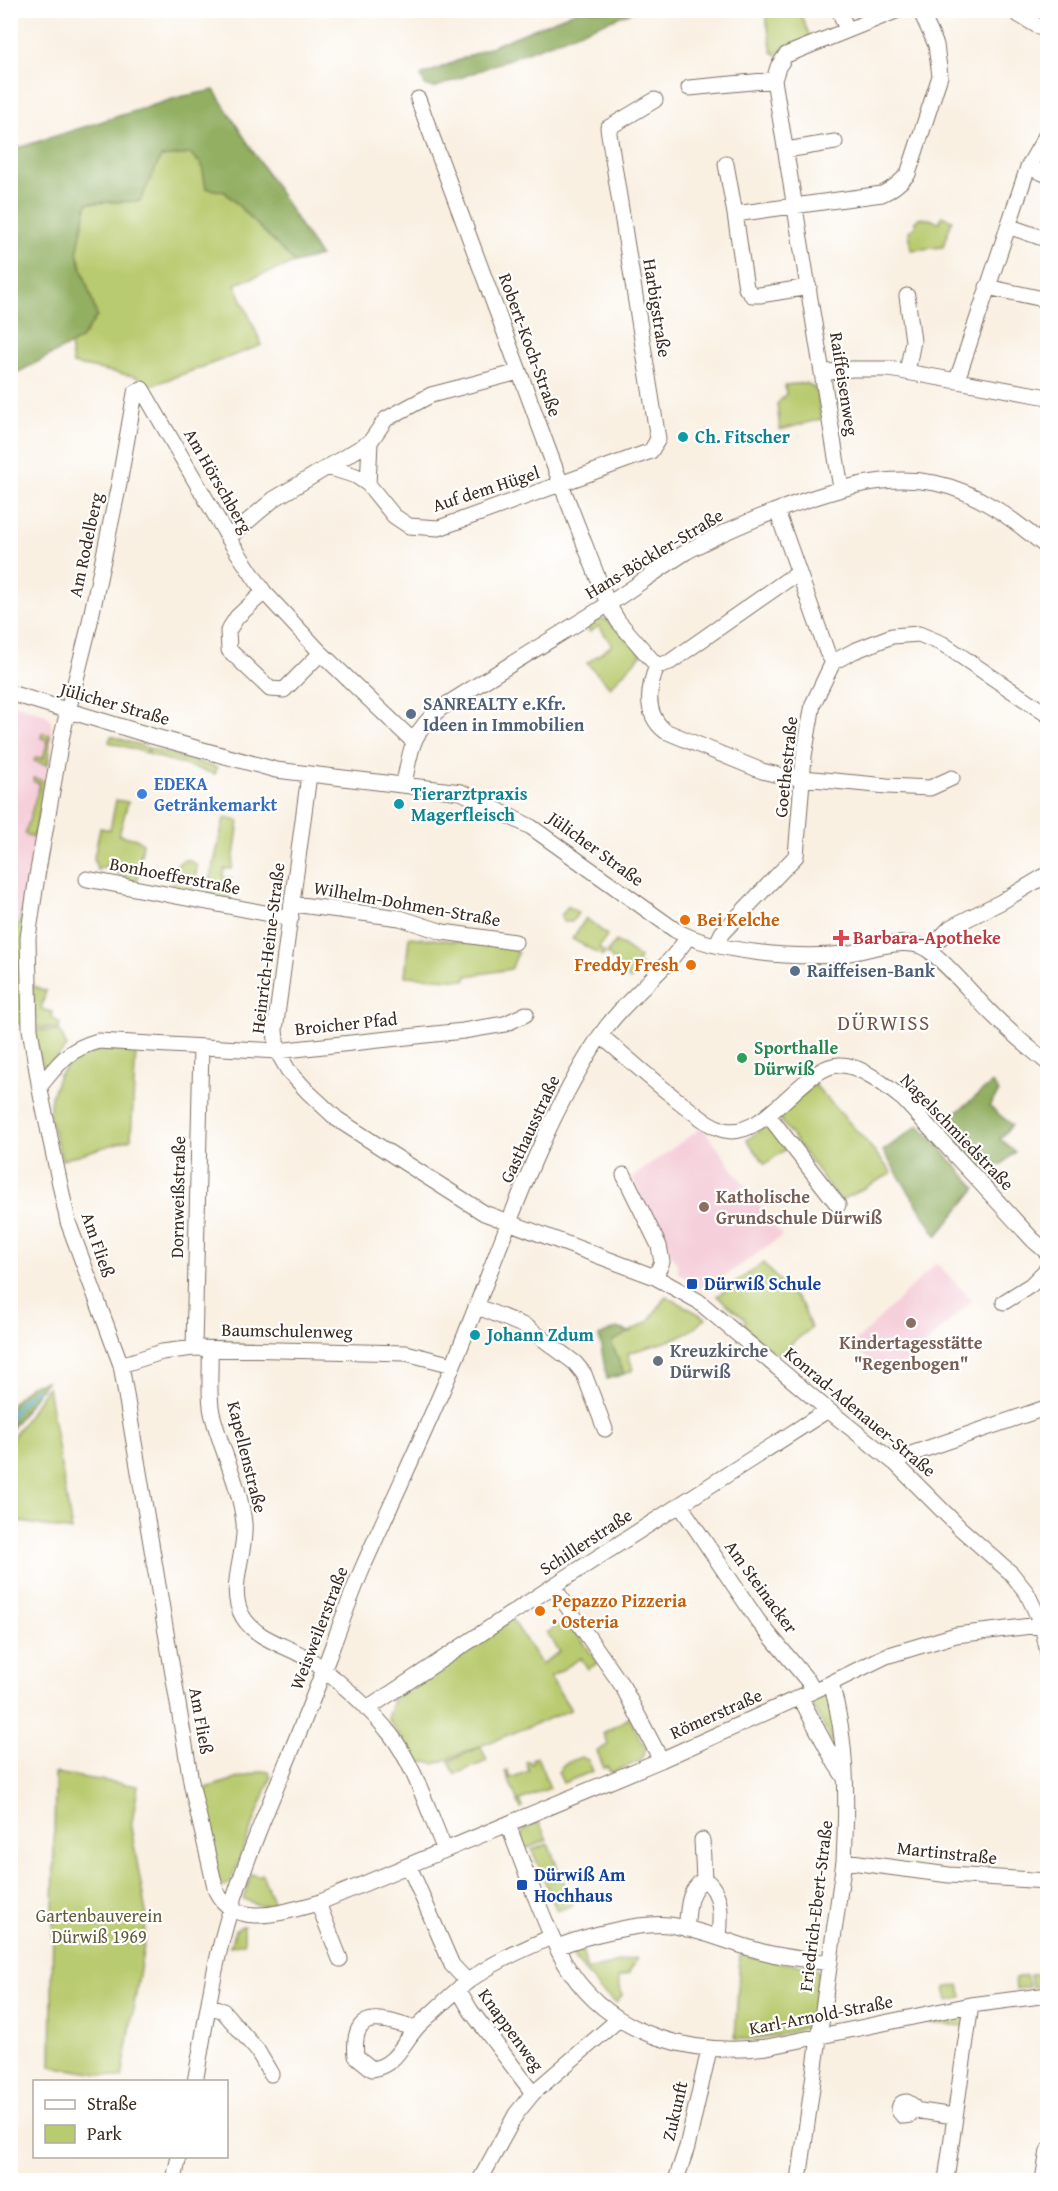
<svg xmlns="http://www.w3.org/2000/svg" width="1058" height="2191" viewBox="0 0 1058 2191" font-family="'Gentium Book Plus',serif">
	<rect width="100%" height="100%" fill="#fff"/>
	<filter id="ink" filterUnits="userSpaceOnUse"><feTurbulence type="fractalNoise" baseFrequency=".0167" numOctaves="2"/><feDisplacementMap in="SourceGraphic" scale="12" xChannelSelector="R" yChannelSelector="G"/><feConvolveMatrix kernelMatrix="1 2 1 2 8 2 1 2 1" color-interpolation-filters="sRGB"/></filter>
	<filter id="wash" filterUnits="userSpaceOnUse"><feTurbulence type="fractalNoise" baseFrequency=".008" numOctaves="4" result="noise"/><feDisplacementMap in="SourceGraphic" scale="24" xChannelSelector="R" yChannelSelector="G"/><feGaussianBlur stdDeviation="1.35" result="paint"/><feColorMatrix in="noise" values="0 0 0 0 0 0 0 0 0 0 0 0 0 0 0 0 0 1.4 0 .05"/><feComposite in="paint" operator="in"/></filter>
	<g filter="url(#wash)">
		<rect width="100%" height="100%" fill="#f9f0e2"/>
		<!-- built -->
		<path fill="#f5cfda" d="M11,703L45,714L51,720L52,733L49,776L32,875L11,943Z
			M702,1127L782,1236L704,1291L678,1273L677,1264L631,1178Z
			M936,1263L972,1300L900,1368L883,1373L852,1345Z"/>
		<!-- green -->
		<path fill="#b9cb6f" stroke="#7a7a46" stroke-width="1.5" d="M765,11H799L810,36L786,46L777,55L772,52Z
			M191,154L202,165L206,188L225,192L295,263L235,284L262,345L142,389L137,377L73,364L70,345L81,339L97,316L77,253L87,203L140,201L161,157Z
			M942,216L952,220L943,247L911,250L909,231L915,227V221H918V218L929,219L939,222Z
			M806,383L814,387L818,396L821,419L780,430L777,404L786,394L785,385Z
			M600,618L607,620L642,654L610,687L587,663L612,645L599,626L590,632L585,626Z
			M42,733L50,735L48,765L34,761L36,757L43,759L48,740L41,738Z
			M111,736L148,748L147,753L109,742Z
			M149,748L217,768L215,774L148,754Z
			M34,778L46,782L34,837L25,834L40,784L33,781Z
			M116,800L128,802L119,835L137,839L143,843L137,882L130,880L106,866L97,870L94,858L100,828L110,830Z
			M224,818L239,821L232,869H224L223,877L231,879L228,900L207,895Z
			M183,860H190L197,866L194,889L187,891L174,889L172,883L175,867Z
			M33,872L26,1026L11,1021V952Z
			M568,906L578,913L572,922H563L561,916Z
			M586,918L607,935L599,948L605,953L603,956L572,939Z
			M409,937L511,946L518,953L511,969L467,976L466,980L405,976Z
			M616,941L640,958L637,963L643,967L630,980L607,953Z
			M31,985L46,991L41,1009L52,1012V1017L60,1024L59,1029L33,1027Z
			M33,1030L60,1031L67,1047L44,1071Z
			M101,1049L136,1050L131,1139L62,1160L49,1116L51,1097L59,1075L75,1057Z
			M814,1084L865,1140L892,1173L840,1201L776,1114Z
			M768,1124L786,1149L765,1164L747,1140Z
			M763,1263L802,1305L811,1328L777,1355L744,1326L745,1319L717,1296Z
			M666,1296L706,1318C686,1339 658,1344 628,1353L633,1370L624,1374L611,1342L648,1322Z
			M48,1386L72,1531L11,1520V1440Z
			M512,1619L541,1664L560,1652L547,1633L567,1619L598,1663L588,1669L581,1658L550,1677L571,1710L435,1764L426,1762L415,1765L406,1745L387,1718L395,1694Z
			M822,1693L828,1696L842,1761L811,1703L812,1698Z
			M629,1718L646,1748L642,1760L611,1773L607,1767L604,1768L597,1751L608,1745L603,1733Z
			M481,1747L487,1761L455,1774L449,1761Z
			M537,1757L550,1788L520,1800L523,1808L521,1809L505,1771L507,1770L510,1778L529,1771L526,1762L529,1761L531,1764L534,1763L532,1759Z
			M581,1757L588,1760L593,1771L563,1783L558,1772L564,1764Z
			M262,1771L269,1772L271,1778L230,1883L223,1887L219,1885L203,1791L209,1787Z
			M55,1773L138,1786L131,1828L146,1913L145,1939L122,2078L51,2066Z
			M539,1822L547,1840L525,1849C518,1830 523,1828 539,1822Z
			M548,1844L573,1905L557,1911L532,1850Z
			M251,1874L258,1876L262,1874L274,1904L261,1906L243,1899Z
			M240,1926H244V1943L230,1946L235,1931Z
			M581,1945L587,1970L636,1958V1961L628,1974L618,1977L622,1996L616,2003L600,1990L572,1956V1949Z
			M740,1953L768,1961L812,1966L818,1971L812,2022C796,2035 755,2040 735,2039Z
			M1047,1962V1985L1032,1987L1030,1975L1041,1973L1045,1970L1044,1963Z
			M1026,1975L1029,1987L1016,1989L1015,1978Z
			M959,1985L962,1997L948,2000L945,1988Z
			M966,2013L964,2026L927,2023L950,2016L951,2018L958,2017L959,2015Z"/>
		<!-- forest -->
		<path fill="#92af62" stroke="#666c40" stroke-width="1.5" d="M577,11H634L434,88L425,85L421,76Z
			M214,90L320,256L295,263L225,192L206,188L202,165L191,154L161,157L140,201L87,203L77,253L97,316L81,339L11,376V150L179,97Z
			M992,1083L999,1092L989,1106L1012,1125L1000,1139L1015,1152L1000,1166L991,1160L981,1171L940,1126Z
			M919,1125L976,1188L937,1236L883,1151Z
			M617,1328L630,1332L611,1342L624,1374L607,1379L599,1336Z
			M46,1381L11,1429L12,1403L31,1385Z"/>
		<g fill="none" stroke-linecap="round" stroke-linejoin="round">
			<!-- stream -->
			<path stroke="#5db4da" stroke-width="3" d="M10,1418L20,1403L36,1390"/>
		</g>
	</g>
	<g filter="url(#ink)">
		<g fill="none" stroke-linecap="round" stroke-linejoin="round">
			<!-- minor casing -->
			<g stroke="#7e6f63" stroke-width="17">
				<path id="minor" d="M839,10L847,30
					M1017,10L1019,15L1048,32
					M689,88L774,80
					M418,99L561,484L608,604L618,621L657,666L670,662L787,580L798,574
					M786,150L835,142
					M726,164L735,214
					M1028,167L1048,175
					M1008,226L1048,240
					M809,287L760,295H752L746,288L735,214L882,194C893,189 900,183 908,174L940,76L936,45L920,10
					M987,287L1048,300
					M907,296L913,341L907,372
					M822,373L852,369H889L1048,397
					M957,380L1028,167L1048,132
					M328,467L356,476L368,484L394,516L409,526L439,528L651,451L658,439L608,128L655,100
					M368,484L370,442
					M841,488L774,80L778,67L786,55L898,10
					M228,538L274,499L370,442L386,419L431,395L519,372
					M264,592L237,617L228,631L229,650L270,689L284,690L321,653
					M833,662L854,651L892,636L919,634L943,644L1048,715
					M657,666C648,688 644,714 665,731L762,771L782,776L887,786L930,788L952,778
					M10,693L152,736L276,770L461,792L531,827L675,930C715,953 799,959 844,954C867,951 898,938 921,946C939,953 976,999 993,1015C1010,1032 1029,1048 1048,1063
					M413,741L321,653L264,592L232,544L142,389L135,393L119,484L88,631L62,735L37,876L28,938L30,1029L41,1095L68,1222L121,1365L192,1787L216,1891C236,1930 283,1912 318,1903L661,1760L831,1683L886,1656L956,1635L1048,1624
					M309,775L275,1030L277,1051L288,1070L308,1092L337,1119L388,1152L484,1213L655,1277L698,1301L828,1410L895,1463L960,1528L1011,1573L1027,1593L1042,1625L1048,1653
					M404,784C411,748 411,733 441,708C496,673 552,639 607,605C633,588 659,569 686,552C719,533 754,519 789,506C838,489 883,473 935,483C979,492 1014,520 1048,548
					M87,879L291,918
					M293,904L400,918L443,932L515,942
					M716,945L722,933L796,856L804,756L813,704L833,662L827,652L777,511
					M929,950L951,927L1001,902L1048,874
					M601,1036C629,1059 656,1084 685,1106C697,1115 709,1126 724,1130C767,1140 804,1063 841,1065C861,1065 889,1088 904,1100L1033,1240L1048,1253
					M40,1086C60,1062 67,1050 98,1041L277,1051L463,1031L505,1024L526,1014
					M768,1115L838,1205
					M624,1175L659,1246L662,1262L655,1277
					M1004,1302L1031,1285L1048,1268
					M476,1306L527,1327L575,1363L584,1374L605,1429
					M194,1348L201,1047
					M210,1350C211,1370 208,1394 212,1413C221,1450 240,1485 244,1523C247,1553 226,1589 243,1617C258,1642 292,1646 315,1663C341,1683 370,1708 391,1735C415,1766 429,1814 445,1850
					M121,1365L162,1352L194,1348L406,1353L453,1365
					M895,1463L905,1456L1048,1407
					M680,1505L758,1621L808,1681L813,1691
					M553,1586L623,1687L661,1760
					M800,1697L835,1763L845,1778
					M367,1709L553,1586L828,1410
					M508,1824C517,1850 527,1875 537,1901C547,1925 556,1950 570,1971C614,2037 693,2056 767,2047L971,2005L1048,1995
					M702,1840L704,1879
					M844,1861L949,1875L1048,1881
					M409,1866L452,1965L467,1981
					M318,1903L340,1959
					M686,1929C689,1908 686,1893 704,1879C723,1892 721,1917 719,1937
					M557,1947C585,1936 640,1922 669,1925C699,1929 725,1941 753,1949C777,1957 805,1959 830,1963
					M458,1989L471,2011L533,2093
					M209,2005L223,2011L257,2050L271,2074
					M415,2029C384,2019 351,2006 356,2056L372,2069C398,2065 403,2040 421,2023C436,2010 450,1995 466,1983C491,1963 522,1950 551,1937
					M195,2082C206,2024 213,1964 231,1908C251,1844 279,1782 304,1720C325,1670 342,1617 363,1567C393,1499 425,1433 453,1365C499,1255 534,1136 600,1036C625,999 664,973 688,937
					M914,2110L910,2115L903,2116L899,2111C899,2105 901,2102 907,2102L912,2105L914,2110L954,2116
					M174,2180L179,2156
					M480,2180L516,2114L533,2093L619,2019
					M676,2180L687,2147L709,2050
					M799,2180L844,1861C847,1801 848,1742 831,1683
					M946,2180L971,2005
					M1043,2180L1048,2151"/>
			</g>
			<!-- minor -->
			<use href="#minor" stroke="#fff" stroke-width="15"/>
		</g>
	</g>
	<!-- markers -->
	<g fill="#0f9aa8" stroke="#fff" stroke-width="2">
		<circle cx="683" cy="437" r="6"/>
		<circle cx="399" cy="804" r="6"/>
		<circle cx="475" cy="1335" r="6"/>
	</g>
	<g fill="#5c6f8a" stroke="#fff" stroke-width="2">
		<circle cx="411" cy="714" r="6"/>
		<circle cx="795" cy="971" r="6"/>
	</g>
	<circle fill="#3f7fe0" stroke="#fff" stroke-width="2" cx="142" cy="794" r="6"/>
	<g fill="#e8710a" stroke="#fff" stroke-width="2">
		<circle cx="685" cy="920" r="6"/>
		<circle cx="691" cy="965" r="6"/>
		<circle cx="540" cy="1611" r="6"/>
	</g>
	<path fill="#e0444e" stroke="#fff" stroke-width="2" d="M838 929h6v6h6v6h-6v6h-6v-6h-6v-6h6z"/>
	<circle fill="#2e9e5b" stroke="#fff" stroke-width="2" cx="742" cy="1058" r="6"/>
	<g fill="#8d6e63" stroke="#fff" stroke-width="2">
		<circle cx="704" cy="1207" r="6"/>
		<circle cx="911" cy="1323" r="6"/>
	</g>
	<g fill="#1a4fb4" stroke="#fff" stroke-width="2">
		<rect x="686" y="1278" width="12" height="12" rx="3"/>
		<rect x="516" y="1879" width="12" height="12" rx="3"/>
	</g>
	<circle fill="#6b7280" stroke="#fff" stroke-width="2" cx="658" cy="1361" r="6"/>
	<g text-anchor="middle" stroke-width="4.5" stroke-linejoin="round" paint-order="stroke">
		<!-- street labels -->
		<g font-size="18" fill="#3b2a1e" stroke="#fff">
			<text transform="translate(657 308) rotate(81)" y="6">Harbigstraße</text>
			<text transform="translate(530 345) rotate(70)" y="6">Robert-Koch-Straße</text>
			<text transform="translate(844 384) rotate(81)" y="6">Raiffeisenweg</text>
			<text transform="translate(218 481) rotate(60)" y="6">Am Hörschberg</text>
			<text transform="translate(486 489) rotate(-18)" y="6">Auf dem Hügel</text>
			<text transform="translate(86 545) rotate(-78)" y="6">Am Rodelberg</text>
			<text transform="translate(654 554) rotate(-31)" y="6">Hans-Böckler-Straße</text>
			<text transform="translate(115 704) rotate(16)" y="6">Jülicher Straße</text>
			<text transform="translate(786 767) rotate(-84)" y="6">Goethestraße</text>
			<text transform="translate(596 849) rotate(36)" y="6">Jülicher Straße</text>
			<text transform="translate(175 876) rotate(11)" y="6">Bonhoefferstraße</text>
			<text transform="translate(407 904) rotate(10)" y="6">Wilhelm-Dohmen-Straße</text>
			<text transform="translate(268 948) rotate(-83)" y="6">Heinrich-Heine-Straße</text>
			<text transform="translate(346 1024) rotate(-6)" y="6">Broicher Pfad</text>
			<text transform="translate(530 1129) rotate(-65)" y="6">Gasthausstraße</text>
			<text transform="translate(957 1132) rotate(46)" y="6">Nagelschmiedstraße</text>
			<text transform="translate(178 1197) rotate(-89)" y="6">Dornweißstraße</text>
			<text transform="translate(98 1245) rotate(71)" y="6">Am Fließ</text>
			<text transform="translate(287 1331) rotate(1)" y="6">Baumschulenweg</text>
			<text transform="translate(860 1412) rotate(40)" y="6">Konrad-Adenauer-Straße</text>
			<text transform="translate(247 1457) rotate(76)" y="6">Kapellenstraße</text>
			<text transform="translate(586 1542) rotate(-33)" y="6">Schillerstraße</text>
			<text transform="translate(761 1587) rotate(54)" y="6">Am Steinacker</text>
			<text transform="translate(319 1628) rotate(-69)" y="6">Weisweilerstraße</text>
			<text transform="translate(716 1714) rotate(-24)" y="6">Römerstraße</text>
			<text transform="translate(201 1721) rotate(80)" y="6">Am Fließ</text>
			<text transform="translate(947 1853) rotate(6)" y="6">Martinstraße</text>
			<text transform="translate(816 1906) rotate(-83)" y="6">Friedrich-Ebert-Straße</text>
			<text transform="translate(821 2015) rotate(-11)" y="6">Karl-Arnold-Straße</text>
			<text transform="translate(511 2030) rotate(54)" y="6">Knappenweg</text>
			<text transform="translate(675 2111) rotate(-77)" y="6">Zukunft</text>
		</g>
		<!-- culture labels -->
		<g font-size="18" font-weight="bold" fill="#0d838f" stroke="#fff" text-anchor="start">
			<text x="695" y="443">Ch. Fitscher</text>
			<text x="411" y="800">Tierarztpraxis<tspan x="411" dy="21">Magerfleisch</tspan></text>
			<text x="487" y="1341">Johann Zdum</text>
		</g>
		<!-- service labels -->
		<g font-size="18" font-weight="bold" fill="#4e5e75" stroke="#fff" text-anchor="start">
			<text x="423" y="710">SANREALTY e.Kfr.<tspan x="423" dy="21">Ideen in Immobilien</tspan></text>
			<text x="807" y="977">Raiffeisen-Bank</text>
		</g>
		<!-- shop labels -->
		<g font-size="18" font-weight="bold" fill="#366cbe" stroke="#fff" text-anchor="start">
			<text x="154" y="790">EDEKA<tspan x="154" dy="21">Getränkemarkt</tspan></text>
		</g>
		<!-- food labels -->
		<g font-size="18" font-weight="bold" fill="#c56008" stroke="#fff" text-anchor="start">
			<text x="697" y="926">Bei Kelche</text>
			<text x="679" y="971" text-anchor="end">Freddy Fresh</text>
			<text x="552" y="1607">Pepazzo Pizzeria<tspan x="552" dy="21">• Osteria</tspan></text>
		</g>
		<!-- health labels -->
		<g font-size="18" font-weight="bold" fill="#be3a42" stroke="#fff" text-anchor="start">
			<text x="853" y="944">Barbara-Apotheke</text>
		</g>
		<!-- leisure labels -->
		<g font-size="18" font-weight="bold" fill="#27864d" stroke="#fff" text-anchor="start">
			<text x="754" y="1054">Sporthalle<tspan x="754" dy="21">Dürwiß</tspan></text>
		</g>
		<!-- education labels -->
		<g font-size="18" font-weight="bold" fill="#785e54" stroke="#fff" text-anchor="start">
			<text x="716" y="1203">Katholische<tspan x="716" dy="21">Grundschule Dürwiß</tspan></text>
			<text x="911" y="1349" text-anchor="middle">Kindertagesstätte<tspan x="911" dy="21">"Regenbogen"</tspan></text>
		</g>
		<!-- transit labels -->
		<g font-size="18" font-weight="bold" fill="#164399" stroke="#fff" text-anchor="start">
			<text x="704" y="1290">Dürwiß Schule</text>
			<text x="534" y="1881">Dürwiß Am<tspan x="534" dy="21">Hochhaus</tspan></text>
		</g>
		<!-- worship labels -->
		<g font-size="18" font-weight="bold" fill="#5b616d" stroke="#fff" text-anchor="start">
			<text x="670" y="1357">Kreuzkirche<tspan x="670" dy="21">Dürwiß</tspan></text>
		</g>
		<!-- park labels -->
		<g font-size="18" fill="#615a36" stroke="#fff">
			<text x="99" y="1922">Gartenbauverein<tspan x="99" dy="21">Dürwiß 1969</tspan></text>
		</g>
		<!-- quarter labels -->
		<g font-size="21" letter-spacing="1.5" fill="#765548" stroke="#fff">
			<text x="884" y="1030">DÜRWISS</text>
		</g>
	</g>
	<!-- margin -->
	<rect width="1058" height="2191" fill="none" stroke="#fff" stroke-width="36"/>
	<!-- legend -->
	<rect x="33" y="2080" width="195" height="78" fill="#ffffff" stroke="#b1aaa5" stroke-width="1.5"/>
	<rect x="45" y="2100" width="30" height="9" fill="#ffffff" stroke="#b1aaa5" stroke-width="1.5"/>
	<text x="87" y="2110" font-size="18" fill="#3b2a1e">Straße</text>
	<rect x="45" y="2125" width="30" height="18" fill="#b9cb6f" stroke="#b1aaa5" stroke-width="1.5"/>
	<text x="87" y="2140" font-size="18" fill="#3b2a1e">Park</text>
</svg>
